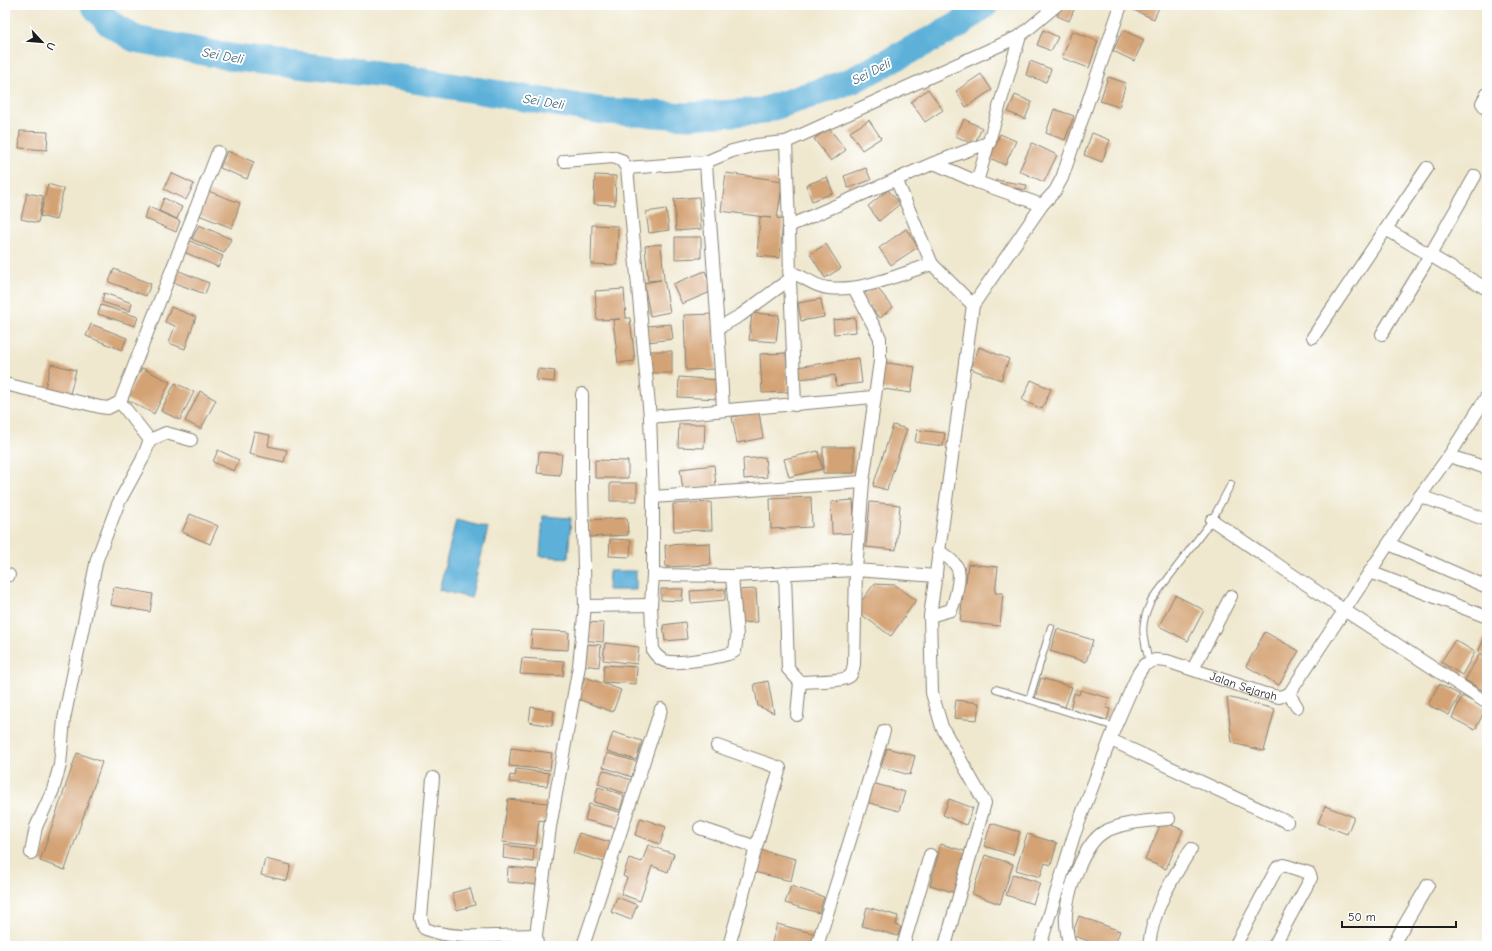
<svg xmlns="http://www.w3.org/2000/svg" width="1492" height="951" viewBox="0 0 1492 951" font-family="'Comic Neue',sans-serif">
	<rect width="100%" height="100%" fill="#fff"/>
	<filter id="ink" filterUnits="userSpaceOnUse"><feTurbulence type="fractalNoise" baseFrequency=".025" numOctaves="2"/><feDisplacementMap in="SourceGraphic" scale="8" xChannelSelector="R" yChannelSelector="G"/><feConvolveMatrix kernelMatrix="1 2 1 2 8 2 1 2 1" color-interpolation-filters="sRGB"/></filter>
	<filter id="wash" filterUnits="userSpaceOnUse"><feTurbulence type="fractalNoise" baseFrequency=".012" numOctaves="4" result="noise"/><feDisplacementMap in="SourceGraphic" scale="16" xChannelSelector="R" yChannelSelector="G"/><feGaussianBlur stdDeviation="0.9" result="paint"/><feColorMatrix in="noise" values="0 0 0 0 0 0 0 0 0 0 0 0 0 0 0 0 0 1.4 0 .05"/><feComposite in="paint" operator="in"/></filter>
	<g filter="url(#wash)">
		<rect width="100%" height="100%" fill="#efe8cf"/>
		<!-- water -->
		<path fill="#5db1d9" stroke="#3c667a" d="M543,516L571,518L568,558L540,556Z
			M456,520L488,528L471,598L439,590Z
			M609,571H636V590H608Z"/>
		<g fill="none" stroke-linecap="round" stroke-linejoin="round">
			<!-- river -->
			<path stroke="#5db1d9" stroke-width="27" d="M94,5L109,23L135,39L236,58L377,74L604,111L688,116L762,111L851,81L957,26L985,5"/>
		</g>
		<g id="blocks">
			<!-- building -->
			<path fill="#d4a374" d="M1062,5H1076L1069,21L1057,16Z
				M1133,5H1160L1154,19L1131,9Z
				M1043,30L1058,37L1051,51L1037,45Z
				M1123,30L1144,40L1134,61L1113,51Z
				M1072,31L1098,41L1089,68L1062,58Z
				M1030,61L1051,69L1046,82L1026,75Z
				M981,74L992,90L966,107L956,91Z
				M1108,77L1126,83L1119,107L1100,101Z
				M928,89L943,110L925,122L911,102Z
				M1015,95L1032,102L1025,119L1008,112Z
				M1054,109L1074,116L1065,140L1046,133Z
				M964,119L982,128L974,145L956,136Z
				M869,120L881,138L862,150L850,132Z
				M829,128L846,150L831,161L814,139Z
				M20,131L48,132L47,150L19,148Z
				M1092,133L1110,140L1102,162L1084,155Z
				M1000,134L1016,141L1005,165L990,158Z
				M1032,143L1057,155L1044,182L1019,171Z
				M227,151L254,162L247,179L220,168Z
				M866,168L871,180L848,188L844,176Z
				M171,173L194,184L186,200L164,189Z
				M726,173L783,181L777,218L783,219L780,258L757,256L760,217L771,218L721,211Z
				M595,175L616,176L615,205L594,204Z
				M827,177L833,193L812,201L806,185Z
				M996,180L1027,185L1026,190L995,185Z
				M48,184L64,189L56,220L40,216Z
				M888,190L900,204L879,221L868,206Z
				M208,191L240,203L232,228L196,214Z
				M27,193L43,196L38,223L21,219Z
				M699,197L701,229L676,231L674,199Z
				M164,198L182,207L177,219L159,211Z
				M149,207L180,221L176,232L144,218Z
				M666,209L669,230L649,233L646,212Z
				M199,225L231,239L224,253L192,239Z
				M592,225L618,226L617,265L591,264Z
				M906,229L918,247L891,265L879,248Z
				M675,237H701V258L675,259Z
				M188,240L223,256L218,267L182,251Z
				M661,244L664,279L670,312L650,316L644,283L661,280L648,281L645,246Z
				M826,244L841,268L825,278L810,254Z
				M114,269L151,284L146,296L109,282Z
				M177,270L209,283L205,294L172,282Z
				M705,271L713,291L682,304L673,284Z
				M875,285L893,307L880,318L861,297Z
				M624,289L626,318H630L635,361L618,363L613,320L620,319L597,320L595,291Z
				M104,293L132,303L130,311L102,302Z
				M821,299L824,317L801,321L798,303Z
				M101,305L138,317L135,326L98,314Z
				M171,307L196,317L185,349L169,343L175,326L165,322Z
				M752,313L779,315L776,342L749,340Z
				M714,314L715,369L686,370L684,315Z
				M855,318L856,332L834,334L833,320Z
				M91,324L127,338L122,350L86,336Z
				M671,324L673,339L648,342L647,326Z
				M979,347L1009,359L1001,380L971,369Z
				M650,351H672V373H650Z
				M786,353L788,392L762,393L760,354Z
				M859,358L862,383L836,386L835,375L799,379L797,367Z
				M881,362L915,367L911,393L877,388Z
				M51,364L76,370L70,394L45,388Z
				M142,368L170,382L154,414L126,399Z
				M538,369L555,371L554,382L536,380Z
				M679,377L719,380L718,399L678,397Z
				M1031,380L1051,389L1042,409L1022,400Z
				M175,383L194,392L180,420L161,411Z
				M200,391L216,400L201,429L185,421Z
				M759,412L763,438L737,443L732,417Z
				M679,424H705L704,448L678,447Z
				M893,425L907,429L887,490L873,486Z
				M917,430L945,433L943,446L915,442Z
				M254,432L270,435L268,446L287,450L284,462L249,454Z
				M823,447H854V473H823Z
				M218,450L239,460L234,471L213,462Z
				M818,451L822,469L789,477L784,459Z
				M539,452L562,454L560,475L537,473Z
				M765,457L767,477L744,479L743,459Z
				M595,460L628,461V478H595Z
				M714,465L716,486L683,490L680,469Z
				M610,483H637V501H610Z
				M811,497L812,527L771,529L770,499Z
				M853,500L855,533L832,534L831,502Z
				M711,502L712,530L674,531L673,504Z
				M870,502L900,505L896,550L866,547Z
				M190,514L218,526L210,544L182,532Z
				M627,518L628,535L590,537L589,520Z
				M610,539L631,540L630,557L609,556Z
				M710,543L711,565L666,567L665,545Z
				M968,564L998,567L995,593H1003L1000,626L960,622L963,593H959L960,581L966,582Z
				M1487,566V583L1482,581Z
				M874,584L895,585L916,600L891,636L855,610Z
				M114,587L153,594L150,612L111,605Z
				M661,589H683L682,601L661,600Z
				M725,589V600L691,603L690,591Z
				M756,589L758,622L738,623L735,590Z
				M1175,595L1204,610L1188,641L1159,626Z
				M584,622L604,623L603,642L583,640Z
				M685,622L687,639L665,641L663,625Z
				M1057,629L1093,640L1086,662L1050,651Z
				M532,630L569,632L568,650L531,648Z
				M1265,632L1299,651L1279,685L1246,666Z
				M1487,633V656L1478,652Z
				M1455,640L1475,652L1462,675L1441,662Z
				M605,643L639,647L637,664L603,660Z
				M584,644L601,645L599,667L582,665Z
				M1479,655L1487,659V693L1465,680Z
				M522,658L564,661L563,676L520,674Z
				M604,665L637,667L636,684L603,682Z
				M585,677L621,690L613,712L578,699Z
				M1041,678L1072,687L1065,707L1035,698Z
				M768,681L774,713L758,706L754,684Z
				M1439,684L1460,695L1449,715L1428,705Z
				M1080,690L1109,698L1106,708L1110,709L1107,720L1070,710L1074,693L1079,695Z
				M1462,696L1486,708L1475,730L1452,718Z
				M1227,697L1275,709L1264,751L1232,743Z
				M956,700L979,703L977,720L954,718Z
				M531,707L554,711L552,726L529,722Z
				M613,732L642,741L636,760L607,751Z
				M511,748L552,753L550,770L509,766Z
				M887,748L915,756L910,775L881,767Z
				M77,753L102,762L65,870L40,861Z
				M607,753L637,762L632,777L603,767Z
				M516,769L549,773L547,786L509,782L510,775L515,776Z
				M603,770L631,780L627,794L598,784Z
				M872,783L905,792L899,811L866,802Z
				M598,787L624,795L620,810L594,802Z
				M508,799L548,803L546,821L539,820L536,846L502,842Z
				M949,799L973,808L966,825L943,815Z
				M589,804L620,812L616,828L585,820Z
				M1325,806L1354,817L1347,834L1318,823Z
				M641,818L666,827L660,844L635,835Z
				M1162,821L1183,830L1166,869L1145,860Z
				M991,823L1020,832L1013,855L984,846Z
				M579,833L613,843L607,863L573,853Z
				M1027,834L1057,843L1051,865L1045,863L1040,877L1016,870Z
				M941,844L968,852L956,893L930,885Z
				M504,845L534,849L533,862L503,858Z
				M648,845L674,854L668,872L652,866L640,901L621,894L627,878L623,876L629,858L642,862Z
				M760,850L796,859L791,881L754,872Z
				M985,855L1013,864L1000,904L972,894Z
				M265,859L291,865L287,881L261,875Z
				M508,867L541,870L539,885L507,882Z
				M1013,874L1040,883L1033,904L1006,895Z
				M791,886L824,897L819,913L785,903Z
				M470,888L475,905L457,910L452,893Z
				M617,897L637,905L631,920L611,912Z
				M867,907L898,916L896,925L901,927L898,936L862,926Z
				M1079,916L1120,931L1114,946H1102L1072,935Z
				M777,924L816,934L812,946H771Z
				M445,939L461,940L460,946H445Z"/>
		</g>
	</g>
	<g filter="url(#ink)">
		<use href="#blocks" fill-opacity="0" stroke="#868276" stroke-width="1"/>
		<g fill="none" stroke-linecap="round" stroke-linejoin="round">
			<!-- lane casing -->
			<g stroke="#868276" stroke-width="8">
				<path id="lane" d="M1149,662C1143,636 1139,626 1151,601L1212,520L1231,484
					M996,689L1115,727
					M1029,700L1051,627"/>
			</g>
			<!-- street casing -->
			<g stroke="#868276" stroke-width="14">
				<g id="street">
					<path d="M1487,94L1482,103L1487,110"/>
					<path d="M786,142L1020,36L1057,5"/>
					<path d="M564,161L613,157L621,160L627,168L650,417"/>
					<path d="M706,162C711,245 719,327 723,410"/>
					<path d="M934,163L990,142"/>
					<path d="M627,168L706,162L732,151L756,145L786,142L789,226L934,163L977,182L1042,205"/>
					<path d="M896,179L932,264L973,305"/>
					<path d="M977,182L1020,36"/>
					<path d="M789,226L790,279L795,405"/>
					<path d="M1386,229L1487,289"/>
					<path d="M789,272C803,275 814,287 828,288C863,292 900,274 932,264"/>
					<path d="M720,327L741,315L790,279"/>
					<path d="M1382,334L1430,255L1475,176"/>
					<path d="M1313,337L1427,168"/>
					<path d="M5,384L100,407L108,408L120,402L218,152"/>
					<path d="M873,397L650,417L653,497V575L732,576L856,570L936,576"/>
					<path d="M150,440L166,433L191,440"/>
					<path d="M1449,456L1487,468"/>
					<path d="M1420,496L1487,520"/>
					<path d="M653,497L863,482"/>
					<path d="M1212,520L1344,610L1487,703"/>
					<path d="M1389,544L1487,587"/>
					<path d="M1370,572L1487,617"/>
					<path d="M785,573L788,669L800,682C810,681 844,682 850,676C853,673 853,668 854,664L856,570L863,482L880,361V338L854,288"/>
					<path d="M5,574L9,575"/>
					<path d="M653,575L651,605L653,651C657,657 663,662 671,662C683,663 727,657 735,651L737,635L732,576"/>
					<path d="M585,606L651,605"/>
					<path d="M930,616L951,610C955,601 962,575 957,567C952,559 944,555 938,550"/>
					<path d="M1193,669L1231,596"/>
					<path d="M1289,694L1297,707"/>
					<path d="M797,715L800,682"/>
					<path d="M1111,740L1287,822"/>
					<path d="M717,746L780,768L756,847L729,946"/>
					<path d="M433,778L421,918L424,928C448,941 508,935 536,935"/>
					<path d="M700,828L756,847"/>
					<path d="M31,853L36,827L53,790L60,765L64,719L97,559L118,504L142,460L150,440L120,402"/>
					<path d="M537,946L536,935L550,827L579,666L585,606L582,490V394"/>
					<path d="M583,946L661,709"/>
					<path d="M817,946L884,731"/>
					<path d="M903,946L930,855"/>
					<path d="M945,946L985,803L942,727L932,693L930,616L973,305L1042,205L1055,191L1062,178L1121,5"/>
					<path id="s1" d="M1040,946L1074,835L1115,727L1138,674L1144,665L1155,660L1167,661L1262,693L1279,697L1289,694L1420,496L1449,456L1487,396"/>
					<path d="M1070,946C1067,935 1065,924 1066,913C1068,891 1084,843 1104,832C1122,822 1149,821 1169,819"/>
					<path d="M1149,946C1153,908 1171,881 1191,849"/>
					<path d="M1235,946L1277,868L1284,865L1309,873L1311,878L1274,946"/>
					<path d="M1392,946L1428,885"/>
				</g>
			</g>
			<!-- lane -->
			<use href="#lane" stroke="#fff" stroke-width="6"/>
			<!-- street -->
			<use href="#street" stroke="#fff" stroke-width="12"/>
		</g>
	</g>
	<g text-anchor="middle" stroke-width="4" stroke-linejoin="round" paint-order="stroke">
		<!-- street labels -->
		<g font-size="12" fill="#1c1c1c" stroke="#fff">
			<text dy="4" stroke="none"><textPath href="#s1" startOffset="405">Jalan Sejarah</textPath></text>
		</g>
		<!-- water labels -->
		<g font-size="13" font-style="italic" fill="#395f71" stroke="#fff">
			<text transform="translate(223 55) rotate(10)" y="5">Sei Deli</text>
			<text transform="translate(871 71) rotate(-27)" y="5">Sei Deli</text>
			<text transform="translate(544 101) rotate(9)" y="5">Sei Deli</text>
		</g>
	</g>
	<!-- margin -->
	<rect width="1492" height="951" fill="none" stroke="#fff" stroke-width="20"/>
	<!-- north arrow -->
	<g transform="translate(42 42) rotate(116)" stroke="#ffffff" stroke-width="3" paint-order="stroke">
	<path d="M0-3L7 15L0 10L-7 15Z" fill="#1c1c1c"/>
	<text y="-6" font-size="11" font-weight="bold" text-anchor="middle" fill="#1c1c1c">U</text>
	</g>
	<!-- scale -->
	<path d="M1342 921v6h114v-6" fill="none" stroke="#1c1c1c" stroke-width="2"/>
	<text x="1348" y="921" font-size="12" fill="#1c1c1c" stroke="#ffffff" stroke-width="3" paint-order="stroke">50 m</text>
</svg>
